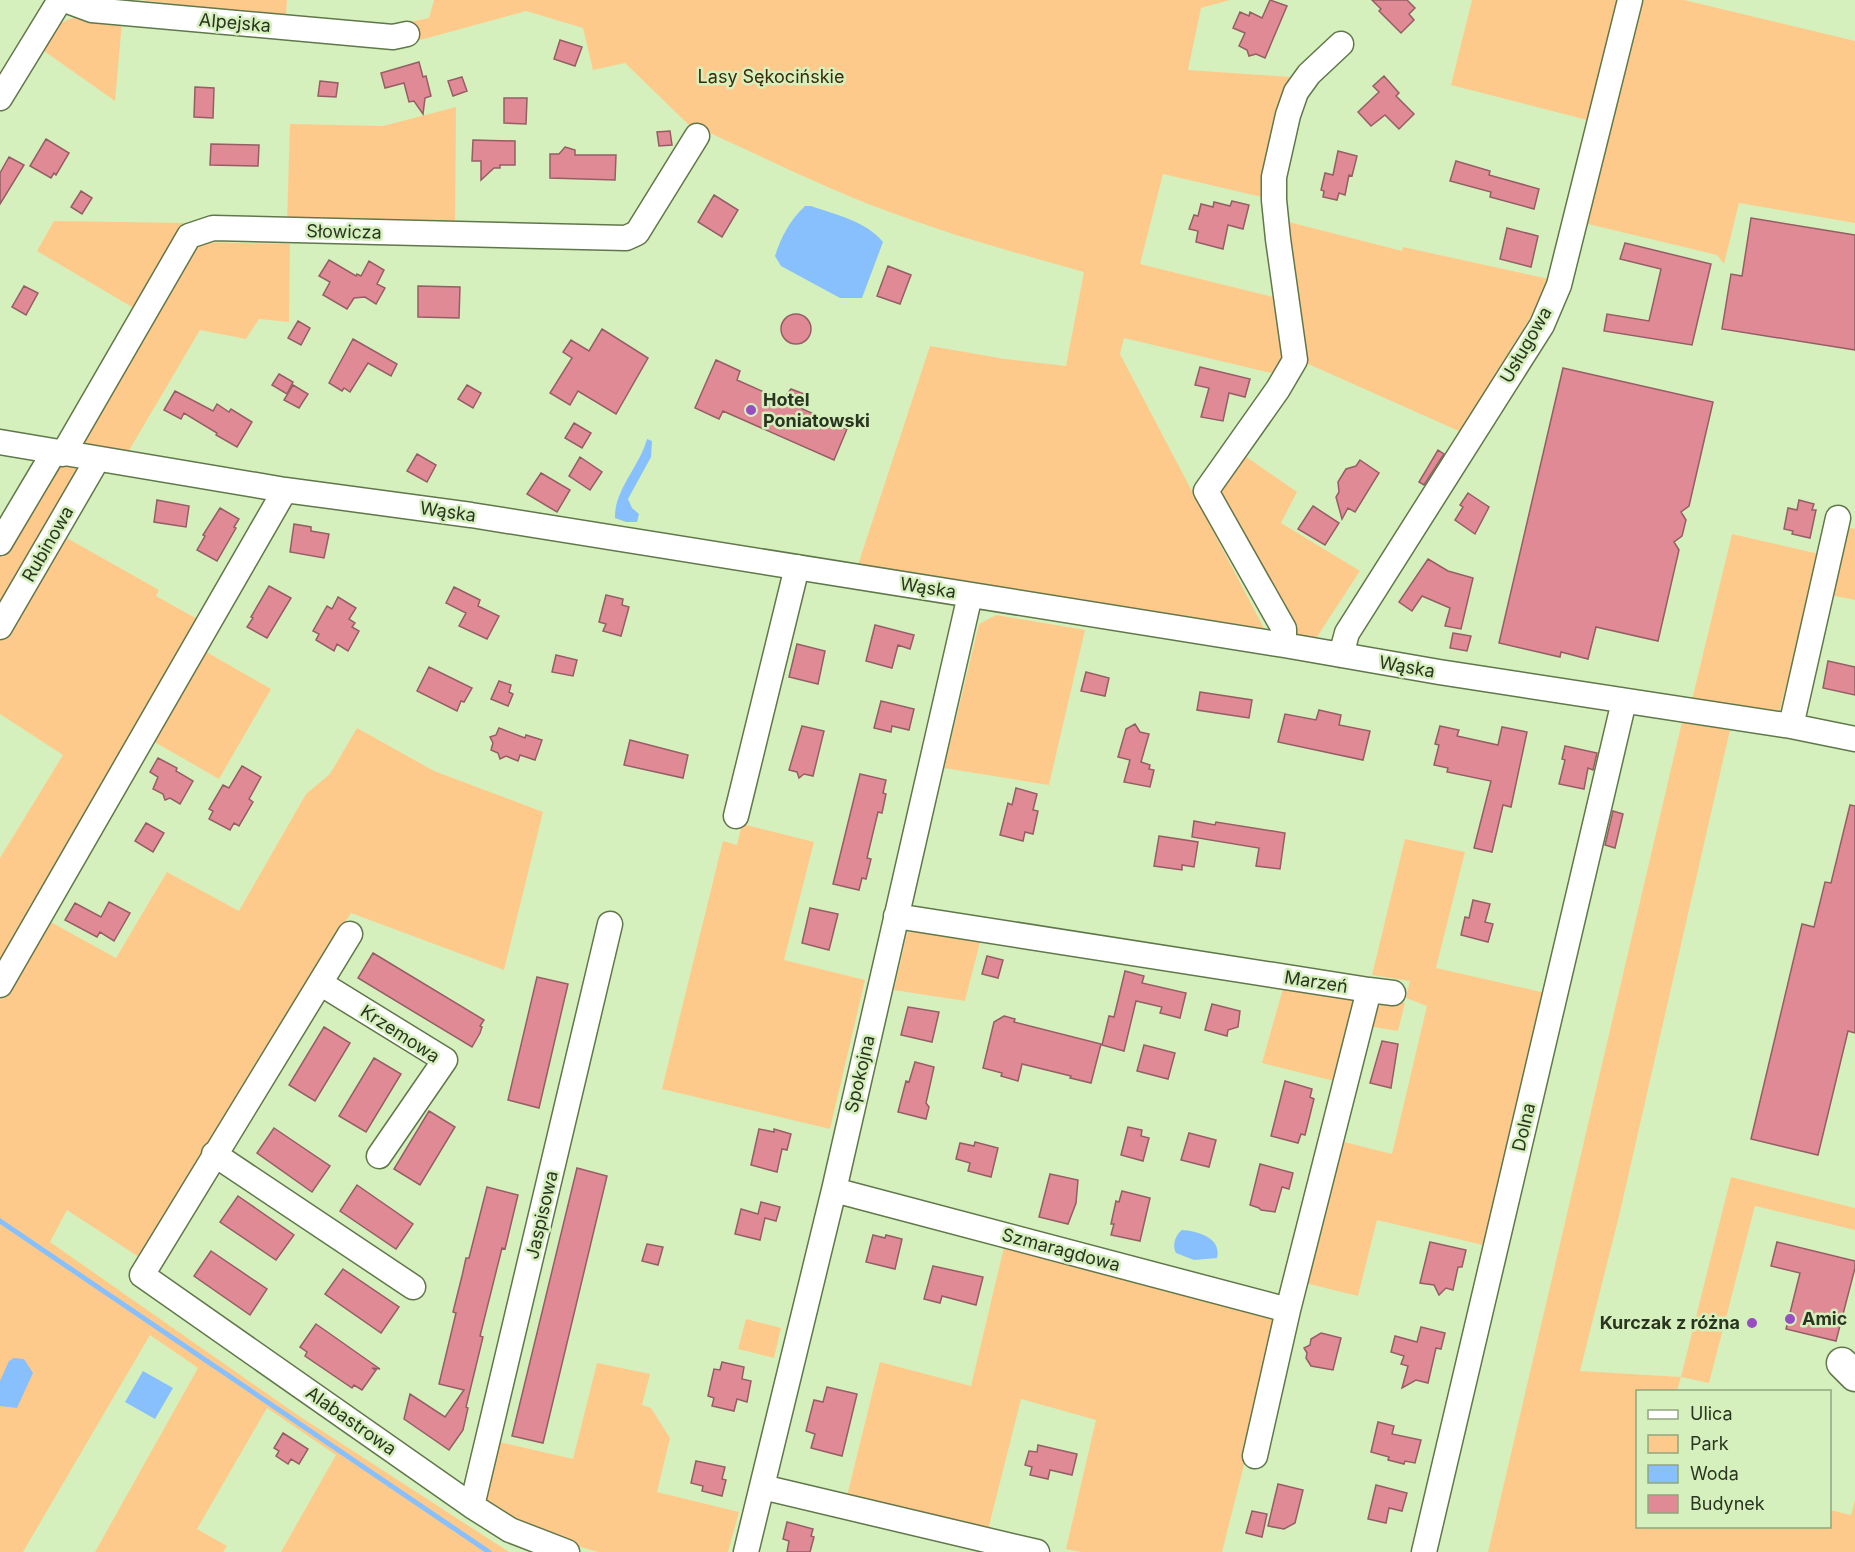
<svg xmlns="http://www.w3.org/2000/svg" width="1855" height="1552" viewBox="0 0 1855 1552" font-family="Inter,sans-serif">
	<rect width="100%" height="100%" fill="#d5f0bd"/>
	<!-- green -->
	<path fill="#feca8b" d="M140,0H287L286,16Z
		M434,0H1230L1201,8L1188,70L1291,77L1265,186L1266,198L1163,174L1140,264L1281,299L1290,359L1279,375L1124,338L1120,354L1267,634L969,582L858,565L930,346L1005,359L1066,366L1084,272C1020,254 957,237 895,214C832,191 771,161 710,133L706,138L690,126L625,63L593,70L583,28L526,11L413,42L410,22L429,18Z
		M1472,0H1618L1591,121L1451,85Z
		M1635,0H1684L1855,41V223L1739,203L1724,264L1717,255L1588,224L1579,229Z
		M79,15L122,22L115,101L37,46L58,24Z
		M456,107L455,227L287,224L290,124L383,126Z
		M54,221L189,223L137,310L37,251Z
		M1285,221L1402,251L1403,247L1553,280L1461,432L1306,363L1298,292Z
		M201,242L290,244L289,322L259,319L246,339L200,330L124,459L77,452Z
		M1242,454L1297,492L1281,523L1360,571L1313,643L1297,641L1218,489Z
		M65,462L83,467L0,619V550L45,474Z
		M1846,527L1855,529V600L1830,595Z
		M1732,534L1819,554L1811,591L1779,713L1692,700Z
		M65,537L159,590L156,596L199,620L0,968V858L63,755L0,714V641Z
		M996,615L1085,630L1049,785L944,768L979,624Z
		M203,650L271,689L219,779L151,740Z
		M1682,722L1730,730L1620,1212L1580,1371L1681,1377L1731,1177L1855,1208V1230L1755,1206L1709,1383L1681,1377L1677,1391L1638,1392V1526H1830V1510L1851,1515L1855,1500V1552H1488Z
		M357,728L434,771L543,812L504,970L351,913L142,1259L67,1210L50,1242L299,1416L509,1552H281L336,1455L267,1408L197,1529L227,1546L223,1552H95L198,1368L150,1335L23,1552H0V1000L47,920L116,958L167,872L239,911L306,794L330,774Z
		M742,824L814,842L784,960L865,980L830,1129L662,1089L723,841L737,845Z
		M1405,839L1465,852L1436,968L1550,994L1487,1246L1377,1220L1358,1296L1305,1283L1340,1141L1392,1154L1427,1006L1406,998L1410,981L1372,975Z
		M917,927L981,938L965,1001L894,990L907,933Z
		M1284,985L1358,996L1338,1082L1262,1063Z
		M1393,1001L1405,1003L1398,1031L1368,1026L1376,1003Z
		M1005,1243L1027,1249L1029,1255L1039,1258L1043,1255L1281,1319L1222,1552H1081L1066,1549L1096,1420L1021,1399L988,1530L847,1496L880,1362L971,1386Z
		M746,1319L781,1328L774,1358L738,1349Z
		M597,1363L650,1374L642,1405L651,1408L670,1438L657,1492L739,1512L728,1552H598L554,1539L506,1516L488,1505L483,1491L495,1441L573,1459Z"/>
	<!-- water -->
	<path fill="#87c0fd" d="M805,206H811C836,215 866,221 883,242L862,298H840L781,266L775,256C781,237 790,220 805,206Z
		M647,439L652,441L651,457L628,499L632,508L639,514L637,522H626L615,518C614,490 640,466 647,439Z
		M1182,1230C1198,1231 1222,1238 1217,1258L1194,1260L1176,1253C1172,1246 1175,1235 1182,1230Z
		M14,1358L24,1359L33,1373L17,1408L0,1406V1381L9,1361Z
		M143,1371L173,1388L155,1419L125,1402Z"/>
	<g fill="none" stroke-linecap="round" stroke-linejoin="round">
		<!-- stream -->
		<path stroke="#87c0fd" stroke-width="5" d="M0,1221L489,1552"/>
	</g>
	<!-- building -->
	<path fill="#e08a96" stroke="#955e65" stroke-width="1.5" d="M1270,0L1287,6L1265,58L1256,54L1249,56L1247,50L1239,46L1245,33L1233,28L1240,12L1249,16L1250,12L1262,18Z
		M1372,0H1407L1415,8L1409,14L1414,20L1401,33L1379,11L1381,9Z
		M560,40L582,47L575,66L554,59Z
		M419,62L423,77L426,76L431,96L425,98L423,114L414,101L409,102L404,83L385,88L381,73Z
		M1384,76L1399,93L1396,96L1414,114L1399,129L1385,115L1371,126L1358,112L1379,92L1373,86Z
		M462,77L467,91L453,96L448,81Z
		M320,81L338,83L336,97L318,96Z
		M195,87L214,88L213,118L194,117Z
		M504,98H527L526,124L504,123Z
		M670,131L672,145L659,146L657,132Z
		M46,139L69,153L56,175L54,173L51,178L30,166Z
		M473,140L515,141V165H500V168H494L481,180V161H472Z
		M211,144L259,145L258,166L210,165Z
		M565,147L575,150V155H616L615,180L550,178V154H559Z
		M1338,151L1357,156L1352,176L1349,175L1345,195L1339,193L1337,200L1323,197L1324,191L1321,190L1325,173L1333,175Z
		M9,157L24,165L0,204V173Z
		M1456,161L1490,171L1489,175L1539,189L1534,209L1490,197L1491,192L1450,181Z
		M81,191L92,198L82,214L71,207Z
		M714,195L738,210L722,237L698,222Z
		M1232,201L1249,205L1243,229L1228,225L1223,249L1196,242L1198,231L1189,229L1194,215L1198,216L1201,204L1213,207L1214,202L1230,206Z
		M1751,218L1855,235V350L1722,329L1731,274L1742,276Z
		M1507,228L1538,236L1531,267L1500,259Z
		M1625,243L1711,264L1692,345L1604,331L1607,314L1649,321L1661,269L1620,259Z
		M329,260L356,276L357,274L361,276L369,261L384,270L377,284L385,288L376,304L365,297L354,298L347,309L323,295L330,282L319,276Z
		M888,266L911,275L900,304L877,296Z
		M24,286L38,293L26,315L12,307Z
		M418,286L460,287L459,318L418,317Z
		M781 329a15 15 0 1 1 30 0a15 15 0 1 1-30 0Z
		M298,321L310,328L301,345L288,338Z
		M602,329L648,358L616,414L578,391L570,405L550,393L572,358L563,352L571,340L589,351Z
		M353,339L397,364L391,376L368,363L350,392L344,388L342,391L329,383Z
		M716,360L740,371L737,380L782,400L791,389L804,394L798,407L847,429L834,460L723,411L719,419L695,408Z
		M1200,367L1250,379L1245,397L1229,393L1223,421L1201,417L1209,388L1195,385Z
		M1563,368L1713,402L1689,506L1681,512L1686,520L1682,536L1674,542L1679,550L1658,641L1596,627L1588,659L1561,652L1560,657L1499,643Z
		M279,374L293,382L287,394L272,385Z
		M293,385L308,394L299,408L284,400Z
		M467,385L481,393L473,408L458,399Z
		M175,391L213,411L217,404L229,412L231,409L252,422L237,447L216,435L217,433L184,413L181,419L164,410Z
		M574,423L591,433L582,448L565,438Z
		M1438,450L1444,454L1424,485L1419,482Z
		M417,454L436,465L427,482L407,471Z
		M580,457L602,472L590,490L569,476Z
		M1360,460L1379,473L1355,512L1348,508L1342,519L1336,497L1339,492L1338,482L1346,469L1356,466Z
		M541,473L570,490L557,512L527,494Z
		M1468,493L1489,507L1475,534L1455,520L1463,507L1460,505Z
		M157,500L189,506L186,527L154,522Z
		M1799,500L1814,504L1812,510H1816L1810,538L1792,534L1793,531L1784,529L1788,508L1797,510Z
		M1313,506L1339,523L1325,545L1298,529Z
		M220,508L239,519L234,527L236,528L217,561L197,550L205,536L203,535Z
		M294,524L311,527V531L329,534L324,558L290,552Z
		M1428,559L1448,571L1473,578L1461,629L1445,626L1450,608L1422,596L1412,611L1399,602Z
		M269,586L291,598L267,638L247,627L253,618L251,617Z
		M454,587L480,600L478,606L499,616L487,639L459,626L466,613L446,603Z
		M606,595L623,599L622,605L629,607L621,636L603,631L606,624L599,622Z
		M338,597L356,608L349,619L355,623L352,627L359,631L348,651L337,644L334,651L316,640L319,634L313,631L327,606L332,609Z
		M875,625L914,635L910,649L898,645L892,668L866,661Z
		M1453,633L1471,636L1467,651L1450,648Z
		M797,644L825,651L818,684L789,677Z
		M556,655L577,660L573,676L552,672Z
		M1828,661L1855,667V695L1823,688Z
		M429,667L472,688L464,702L461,701L457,711L417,691Z
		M1086,672L1109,678L1105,696L1081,691Z
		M499,681L511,685L509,692L513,694L508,706L491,699Z
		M1200,692L1252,700L1249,718L1197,710Z
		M881,701L914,709L909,730L892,726L891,732L874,728Z
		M1319,710L1341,715L1339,725L1370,731L1363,760L1278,742L1285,714L1316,720Z
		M1135,724L1140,732L1149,734L1141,762L1150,765L1149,769L1154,770L1150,787L1124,782L1130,760L1118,757L1126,729Z
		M802,726L824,731L813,776L804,774L799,778L797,772L789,770Z
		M1440,726L1459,730L1457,736L1498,745L1502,727L1527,732L1511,807L1503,805L1492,852L1474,848L1491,781L1447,772L1448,768L1434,765L1439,745L1435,744Z
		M499,728L525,738L526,735L542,740L535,760L520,755L518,761L506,756L500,759L498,753L491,750L493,743L490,737L496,735Z
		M630,740L688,755L683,778L624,765Z
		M1565,746L1597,753L1593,770L1588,768L1584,789L1559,784L1565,760L1562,759Z
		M158,758L177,768L176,771L193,781L180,804L170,798L165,800L163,794L153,789L158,777L150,772Z
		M242,766L261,777L249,799L253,802L239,826L234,823L230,830L209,819L213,811L209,809L223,785L229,788Z
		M860,774L886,780L883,793L886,794L882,813L878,812L872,837L867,858L871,859L866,879L862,878L859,890L833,884Z
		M1016,788L1037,794L1033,810L1038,811L1033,834L1025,832L1023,841L1000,835L1008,803L1012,805Z
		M1850,805L1855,806V1033L1848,1031L1818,1155L1751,1139L1802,924L1814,927L1825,882L1831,883Z
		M1613,811L1623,814L1615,848L1605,845Z
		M1194,821L1215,825L1216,822L1285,833L1280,869L1256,866L1259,848L1192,837Z
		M146,823L164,833L153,852L135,841Z
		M1159,836L1198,842L1194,867L1182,865V870L1154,866Z
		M1473,900L1490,904L1485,922L1493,924L1488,942L1461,935L1465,917L1469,918Z
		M109,902L130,913L114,941L100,932L97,937L65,920L75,903L101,917Z
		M810,908L838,914L829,950L802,943Z
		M373,953L484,1020L480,1026L482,1027L480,1033L472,1047L358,978Z
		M987,956L1003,960L998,978L982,974Z
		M1125,971L1144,976L1142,983L1186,993L1180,1018L1160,1013L1162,1007L1136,1001L1124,1051L1102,1045L1109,1016L1114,1017Z
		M537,977L568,984L539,1108L508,1100Z
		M1212,1004L1240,1011L1238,1027L1228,1030L1227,1036L1205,1030Z
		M908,1007L939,1012L932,1042L901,1035Z
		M1004,1016L1015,1019L1014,1022L1101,1044L1091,1083L1070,1078L1071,1076L1022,1064L1018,1081L1001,1076L1002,1073L983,1068L994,1022Z
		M324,1027L350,1043L315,1101L289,1085Z
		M1382,1041L1398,1044L1391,1088L1370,1083Z
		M1144,1045L1175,1053L1168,1079L1137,1071Z
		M374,1058L401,1074L366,1132L339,1116Z
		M915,1062L934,1067L926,1103L929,1107L926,1119L898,1112L906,1081L909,1082Z
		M1285,1081L1312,1089L1310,1097L1314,1099L1305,1135L1301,1134L1298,1143L1271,1136Z
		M429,1111L455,1127L420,1185L394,1169Z
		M1128,1127L1142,1130L1141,1136L1149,1138L1143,1161L1121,1155Z
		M274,1128L330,1166L312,1192L257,1153Z
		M759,1129L774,1132V1129L791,1134L787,1150L782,1149L777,1172L751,1165Z
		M1189,1133L1216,1140L1209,1167L1181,1160Z
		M975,1142L998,1148L991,1177L968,1171L970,1163L956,1159L960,1143L974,1146Z
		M1260,1164L1293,1173L1289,1189L1282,1187L1275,1212L1261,1210L1259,1208L1250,1205Z
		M577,1168L607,1176L543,1443L512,1436Z
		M1050,1174L1078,1180L1076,1203L1068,1224L1039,1217Z
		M357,1185L413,1224L396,1249L340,1211Z
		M487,1187L518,1195L505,1249L502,1248L480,1336L483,1337L466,1407L468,1408L463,1430L449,1450L404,1419L410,1394L445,1417L464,1390L439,1384L456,1313L453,1312L462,1276L466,1258H469Z
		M1122,1191L1150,1198L1140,1241L1111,1235L1114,1224H1111L1116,1201L1119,1202Z
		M238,1196L294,1235L276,1260L220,1222Z
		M761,1202L780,1207L776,1221L765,1218L760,1240L735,1234L741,1209L758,1214Z
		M873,1235L885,1238L886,1235L902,1239L895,1269L866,1262Z
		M1430,1242L1466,1250L1462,1267H1458L1453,1290L1446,1288L1439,1295L1434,1285L1420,1283Z
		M1777,1242L1855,1261V1268L1836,1341L1786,1329L1800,1273L1771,1266Z
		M647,1244L663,1247L658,1265L642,1261Z
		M211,1251L267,1289L250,1315L194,1276Z
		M933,1266L983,1277L976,1305L942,1296L940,1303L924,1299Z
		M343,1269L399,1307L381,1333L325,1294Z
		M316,1324L380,1369L372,1368L376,1370L362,1390L354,1385L352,1388L305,1356L307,1352L300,1347Z
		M1421,1327L1445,1333L1441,1349L1436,1348L1428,1383L1416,1380L1402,1388L1408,1366L1401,1364L1404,1356L1391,1352L1395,1336L1417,1342Z
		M1321,1333L1341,1338L1333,1370L1311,1366L1306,1358L1307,1353L1304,1348L1310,1345L1311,1339Z
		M722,1362L744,1367L742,1379L751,1381L747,1402L737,1399L734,1411L712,1406L714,1398L708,1396L714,1369L720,1370Z
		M827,1387L857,1394L842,1456L811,1448L815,1434L806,1431L814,1400L823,1402Z
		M1378,1422L1394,1426L1392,1434L1421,1440L1415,1463L1405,1461L1404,1464L1388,1460L1389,1457L1371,1452Z
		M283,1433L308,1449L299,1464L291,1459L288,1464L276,1456L279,1451L274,1448Z
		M1038,1445L1077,1454L1072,1475L1050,1470L1048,1479L1030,1475L1032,1467L1025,1465L1029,1451L1037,1452Z
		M696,1461L725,1467L722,1479L726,1480L722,1496L702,1491L703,1486L691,1483Z
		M1278,1484L1303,1490L1295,1523L1284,1529L1268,1526Z
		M1376,1485L1407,1493L1402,1511L1389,1508L1386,1523L1368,1519Z
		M1252,1511L1267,1514L1262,1537L1246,1533Z
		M787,1522L813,1529L811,1536L814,1537L810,1552H787L789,1541L783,1539Z"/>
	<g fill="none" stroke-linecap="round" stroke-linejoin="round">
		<!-- minor casing -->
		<g stroke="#60774a" stroke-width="27">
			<path id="minor" d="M65,0L92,10L393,37L407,34
				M0,98L60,0
				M0,442L285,490L471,515L1284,645L1439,672L1791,726L1855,739
				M63,454L189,236L213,228L626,238L637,233L697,136
				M0,543L54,452
				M0,627L97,460
				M1284,645V629L1206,491L1278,389L1295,360L1278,239L1274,200V177L1288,115L1296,92L1309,74L1341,44
				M1341,655L1347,633L1542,325L1559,285L1630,0
				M1791,726L1838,518
				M736,816L797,567
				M896,916L1369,990L1288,1310L1255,1456
				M350,934L142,1275L472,1506L510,1530L567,1552
				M320,983L445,1060L379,1156
				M0,985L285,490
				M1369,990L1393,993
				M214,1154L413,1287
				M834,1190L1288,1310
				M762,1487L1037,1552
				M472,1506L610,924
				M746,1552L834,1190L970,595
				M1424,1552L1624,701"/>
		</g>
		<!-- major casing -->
		<g stroke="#60774a" stroke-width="33">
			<path id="major" d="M1842,1363L1855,1376"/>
		</g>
		<!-- minor -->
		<use href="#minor" stroke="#fff" stroke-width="24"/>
		<!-- major -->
		<use href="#major" stroke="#fff" stroke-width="30"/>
	</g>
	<!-- markers -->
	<g fill="#964ec1" stroke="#d5f0bd" stroke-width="2">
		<circle cx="751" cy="410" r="6"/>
		<circle cx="1790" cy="1319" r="6"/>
		<circle cx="1752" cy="1323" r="6"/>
	</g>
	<g text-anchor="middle" stroke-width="5" stroke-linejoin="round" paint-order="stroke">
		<!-- street labels -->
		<g font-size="18" fill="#2a3420" stroke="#d5f0bd">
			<text transform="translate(235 23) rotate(5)" y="6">Alpejska</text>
			<text transform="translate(344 232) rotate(1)" y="6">Słowicza</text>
			<text transform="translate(1526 345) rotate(-60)" y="6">Usługowa</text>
			<text transform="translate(448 512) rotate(8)" y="6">Wąska</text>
			<text transform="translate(48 544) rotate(-60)" y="6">Rubinowa</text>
			<text transform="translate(928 588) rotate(9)" y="6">Wąska</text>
			<text transform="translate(1407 667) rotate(10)" y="6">Wąska</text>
			<text transform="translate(1316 982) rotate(9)" y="6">Marzeń</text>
			<text transform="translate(400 1034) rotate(33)" y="6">Krzemowa</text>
			<text transform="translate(860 1074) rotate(-77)" y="6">Spokojna</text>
			<text transform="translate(1524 1127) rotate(-77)" y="6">Dolna</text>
			<text transform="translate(542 1215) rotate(-77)" y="6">Jaspisowa</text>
			<text transform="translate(1061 1250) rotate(15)" y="6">Szmaragdowa</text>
			<text transform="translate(351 1421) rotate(35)" y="6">Alabastrowa</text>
		</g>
		<!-- park labels -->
		<g font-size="18" fill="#3e280a" stroke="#d5f0bd">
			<text x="771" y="83">Lasy Sękocińskie</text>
		</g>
		<!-- poi labels -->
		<g font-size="18" font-weight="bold" fill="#2a3420" stroke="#d5f0bd" text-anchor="start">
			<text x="763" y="406">Hotel<tspan x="763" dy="21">Poniatowski</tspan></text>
			<text x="1802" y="1325">Amic</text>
			<text x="1740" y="1329" text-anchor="end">Kurczak z różna</text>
		</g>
	</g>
	<!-- legend -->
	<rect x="1636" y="1390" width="195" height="138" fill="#d5f0bd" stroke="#91a57e" stroke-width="1.5"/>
	<rect x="1648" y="1410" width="30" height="9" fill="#ffffff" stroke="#91a57e" stroke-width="1.5"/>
	<text x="1690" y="1420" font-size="18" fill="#2a3420">Ulica</text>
	<rect x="1648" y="1435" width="30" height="18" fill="#feca8b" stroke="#91a57e" stroke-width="1.5"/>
	<text x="1690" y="1450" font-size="18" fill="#2a3420">Park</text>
	<rect x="1648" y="1465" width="30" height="18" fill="#87c0fd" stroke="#91a57e" stroke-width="1.5"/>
	<text x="1690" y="1480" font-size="18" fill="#2a3420">Woda</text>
	<rect x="1648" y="1495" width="30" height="18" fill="#e08a96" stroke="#91a57e" stroke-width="1.5"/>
	<text x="1690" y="1510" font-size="18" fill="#2a3420">Budynek</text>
</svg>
